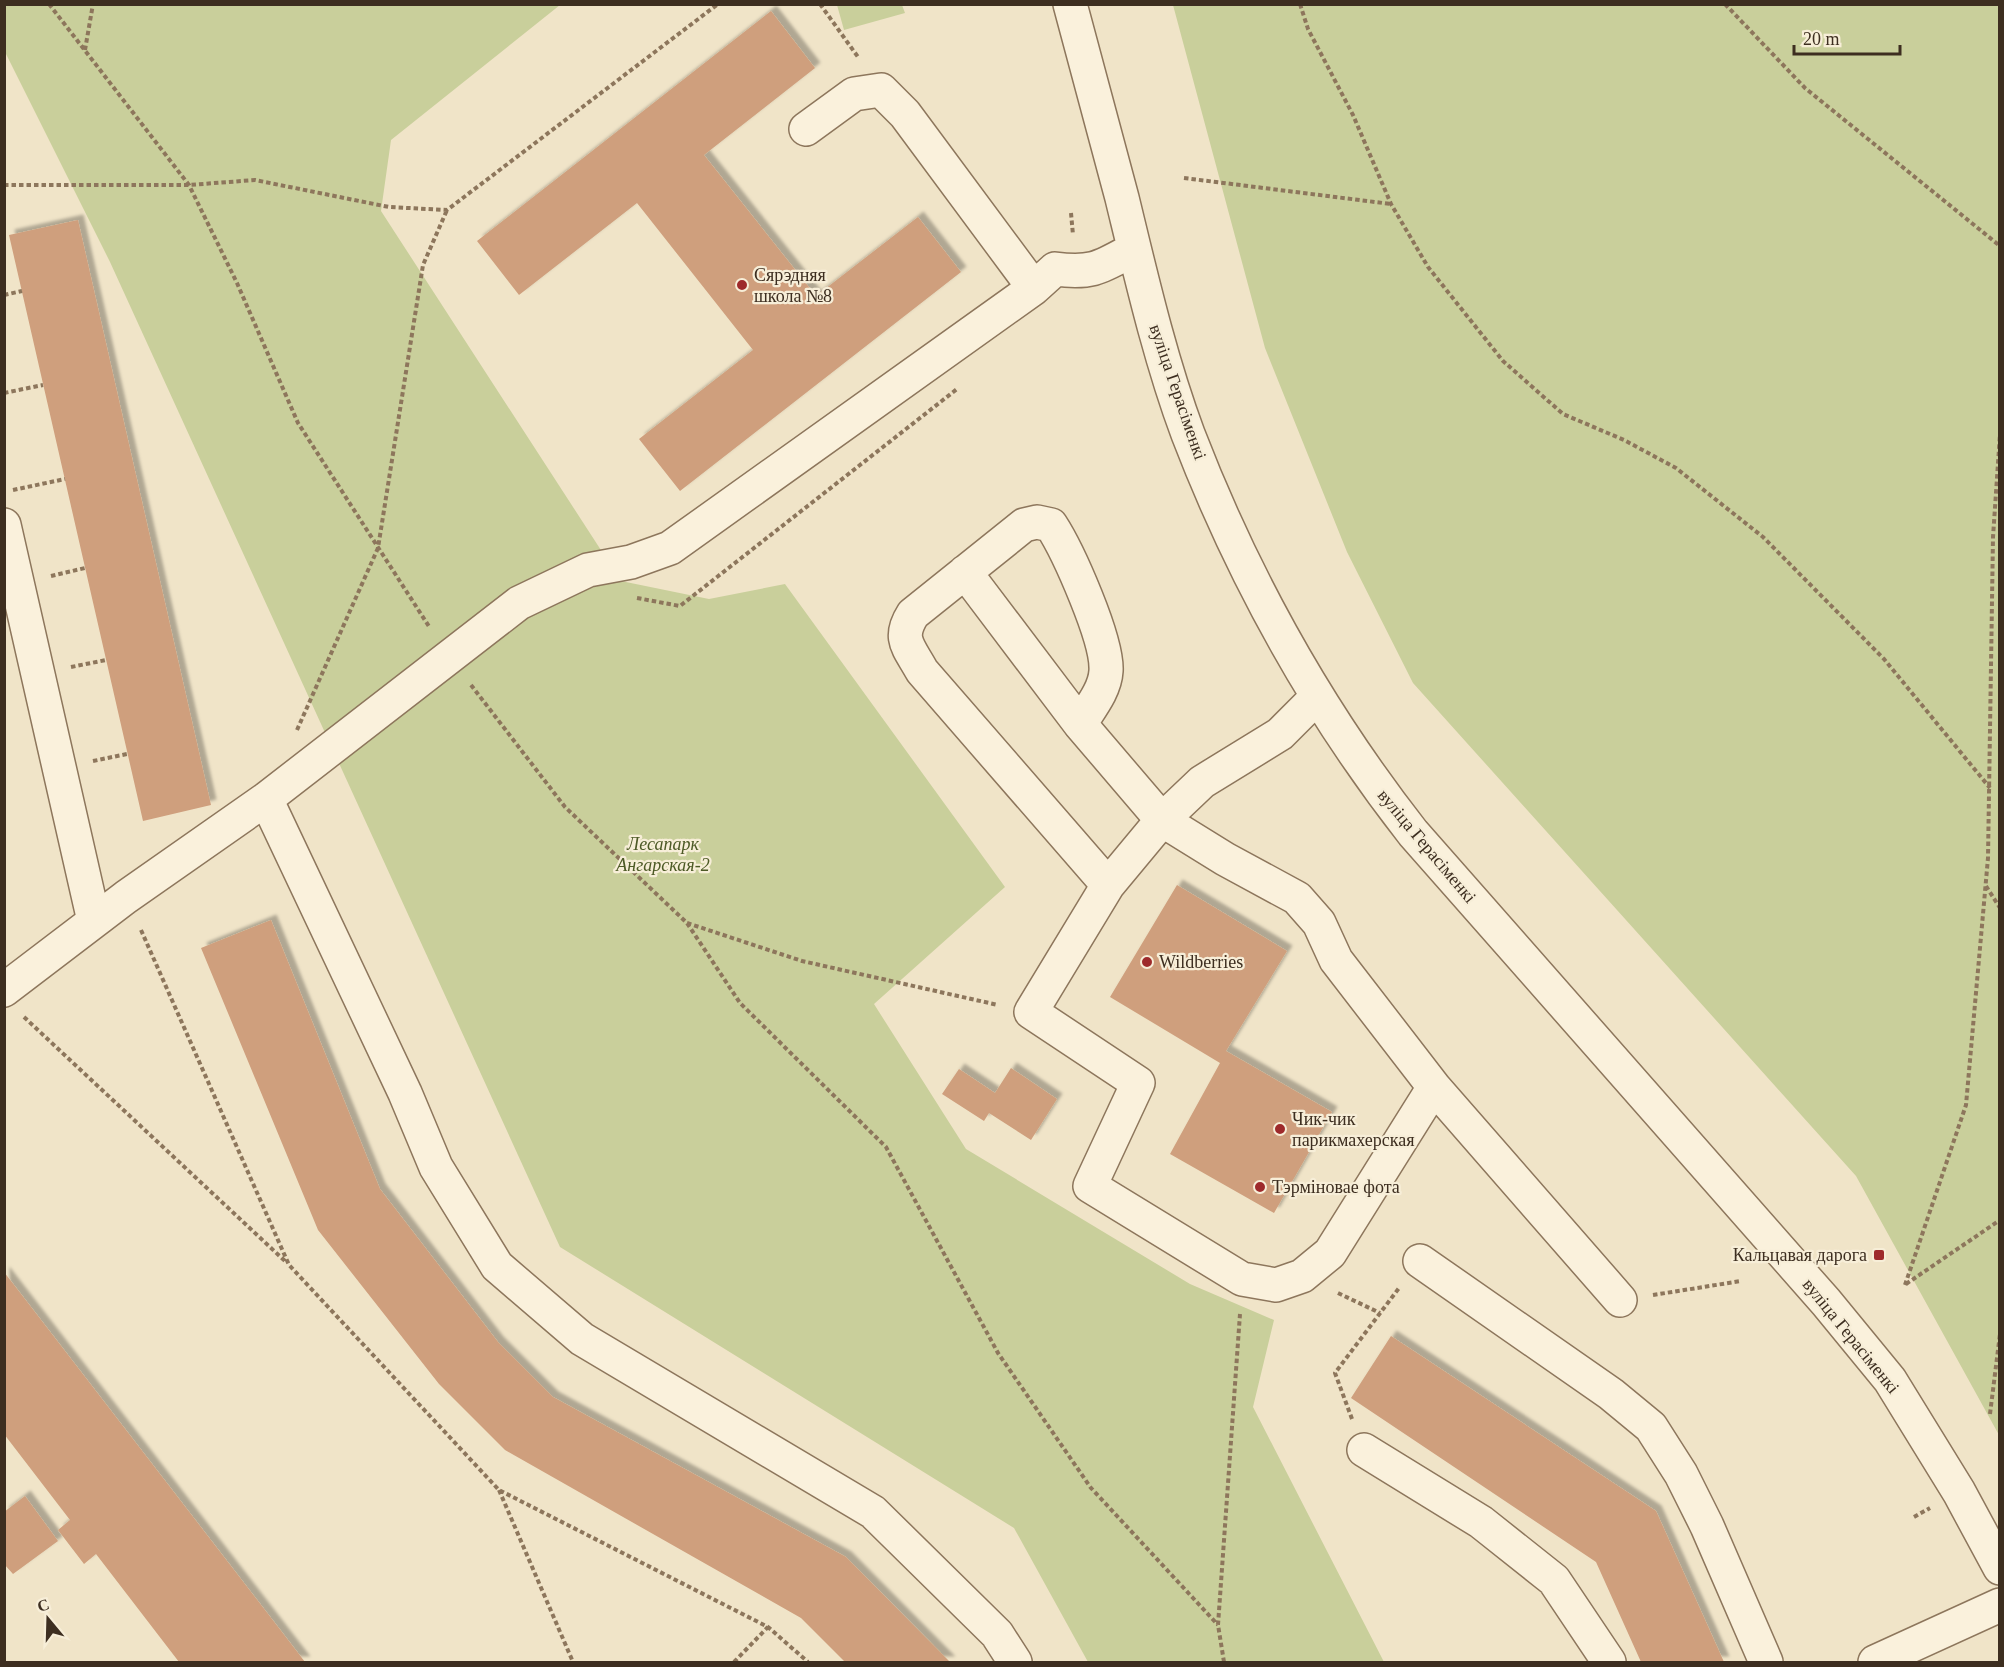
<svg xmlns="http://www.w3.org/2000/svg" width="2004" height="1667" viewBox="0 0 2004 1667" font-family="'Times New Roman',serif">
	<defs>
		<filter id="shadow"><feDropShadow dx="5.5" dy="-5.5" stdDeviation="1.5" flood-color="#0004"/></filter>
	</defs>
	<rect width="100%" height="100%" fill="#f0e4c8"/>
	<!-- green -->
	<path fill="#c9cf9b" d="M5,5H560L391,140L381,211L621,581L709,599L785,584L1005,887L874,1004L966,1149L1190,1284L1274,1320L1253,1407L1384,1662H1088L1014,1528L560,1247L110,262L5,52Z
		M837,5H902L905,13L844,30Z
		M1173,5H1999V1435L1856,1176L1413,683L1347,552L1265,348Z"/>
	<!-- building -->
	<path fill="#cf9f7d" filter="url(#shadow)" d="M771,11L815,68L704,155L816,296L918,217L961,272L680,491L639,439L753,350L637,203L519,295L477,241Z
		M78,220L211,805L143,821L9,235Z
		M1177,885L1287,951L1226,1051L1332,1112L1274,1213L1170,1154L1220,1063L1110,997Z
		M271,920L380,1189L498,1342L553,1397L846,1557L950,1662H845L801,1618L505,1450L439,1384L318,1230L201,948Z
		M1011,1068L1057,1099L1031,1140L989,1113L984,1121L942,1094L959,1069L995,1093Z
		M4,1272L305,1662H179L96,1554L84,1564L58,1530L70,1520L4,1434Z
		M1391,1336L1656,1511L1724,1662H1641L1596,1562L1351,1398Z
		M25,1496L58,1541L13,1574L4,1564V1512Z"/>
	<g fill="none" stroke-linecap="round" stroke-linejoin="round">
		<!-- minor casing -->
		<g stroke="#8d765c" stroke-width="36">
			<path id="minor" d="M1070,4C1087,69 1105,133 1122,198C1141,276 1160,359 1188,434C1243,577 1319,713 1413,833L1826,1302L1890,1380L1959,1492L2000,1568
				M806,129L854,94L881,90L905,114L1034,288
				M4,525L94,921
				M965,572L1080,724L1162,820L1225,859L1297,898L1319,923L1336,960L1434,1087L1330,1253L1302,1276L1276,1285L1242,1279L1090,1186L1138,1083L1031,1012L1108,885L1162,820L1202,782L1280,734L1317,697
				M1080,724C1090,708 1105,690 1106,671C1108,640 1068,551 1051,525L1037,522L1024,525L913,614C897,639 909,647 922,671L1108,885
				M266,799L405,1093L436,1167L497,1266L582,1339L873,1512L997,1634L1015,1662
				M4,990L126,897L266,799L519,603L588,570L631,562L670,548L1034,288L1055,269C1093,274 1101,267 1134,249
				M1434,1087L1620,1300
				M1420,1261L1611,1394L1651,1427L1681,1474L1707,1526L1766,1662
				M1364,1450L1481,1522L1554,1580L1609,1662
				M1875,1662L2000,1605"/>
		</g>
		<!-- path -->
		<path stroke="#8d765c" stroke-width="4" stroke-dasharray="4.5 3" stroke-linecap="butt" d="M49,4L189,185L237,283L298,423L430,628
			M820,4L858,57
			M1300,4L1308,29L1353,115L1391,204L1428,267L1503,361L1563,414L1624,440L1676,468L1763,537L1884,659L1990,788
			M1725,4L1805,88L2000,246
			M85,50L93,4
			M1184,178L1391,204
			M4,185H189L255,180L389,207L447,210L718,4
			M1071,213L1073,235
			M4,295L22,291
			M4,393L43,385
			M13,490L65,479
			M51,576L85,568
			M637,598L680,606L957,389
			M71,667L106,660
			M471,685L565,807L687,923L740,1003L886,1147L998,1353L1091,1488L1218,1625
			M297,730L378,548L423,265L447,210
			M93,761L127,754
			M1986,886L2000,908
			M687,923L802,961L998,1005
			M141,930L289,1265L499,1490L768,1627L808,1662
			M24,1017L286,1262
			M1906,1284L2000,1220
			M1905,1285L1966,1105L1988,858L1993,537L2000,434
			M1338,1293L1380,1313
			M1653,1295L1741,1281
			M1990,1414L2000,1334
			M1352,1419L1335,1373L1399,1288
			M499,1490L573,1662
			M1914,1517L1930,1508
			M734,1662L768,1627
			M1224,1662L1218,1625L1240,1314"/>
		<!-- minor -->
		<use href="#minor" stroke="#faf1dc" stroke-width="33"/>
	</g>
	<!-- markers -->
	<g fill="#9e2a2b" stroke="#f7eed8" stroke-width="2">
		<circle cx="742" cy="285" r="6"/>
		<circle cx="1147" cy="962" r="6"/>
		<circle cx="1280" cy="1129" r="6"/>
		<circle cx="1260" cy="1187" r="6"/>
		<rect x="1873" y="1249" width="12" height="12" rx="3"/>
	</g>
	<g text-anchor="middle" stroke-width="4.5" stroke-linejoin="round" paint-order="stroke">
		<!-- poi labels -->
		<g font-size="18" fill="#3d2e20" stroke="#f7eed8" text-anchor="start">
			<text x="754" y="281">Сярэдняя<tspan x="754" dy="21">школа №8</tspan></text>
			<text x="1159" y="968">Wildberries</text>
			<text x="1292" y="1125">Чик-чик<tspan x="1292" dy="21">парикмахерская</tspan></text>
			<text x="1272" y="1193">Тэрміновае фота</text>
			<text x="1867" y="1261" text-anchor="end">Кальцавая дарога</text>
		</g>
		<!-- street labels -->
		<g font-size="18" fill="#3d2e20" stroke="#f7eed8">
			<text transform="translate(1178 392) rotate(71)" y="6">вуліца Герасіменкі</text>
			<text transform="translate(1427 846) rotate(50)" y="6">вуліца Герасіменкі</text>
			<text transform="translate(1851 1336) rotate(51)" y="6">вуліца Герасіменкі</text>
		</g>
		<!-- park labels -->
		<g font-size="18" font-style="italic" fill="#4d5a26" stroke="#f7eed8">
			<text x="663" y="850">Лесапарк<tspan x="663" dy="21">Ангарская-2</tspan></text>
		</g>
	</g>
	<!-- border -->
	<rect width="2004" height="1667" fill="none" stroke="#3d2e20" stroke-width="12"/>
	<!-- north arrow -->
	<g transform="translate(48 1619) rotate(341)" stroke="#f7eed8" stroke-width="4.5" paint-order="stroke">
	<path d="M0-4.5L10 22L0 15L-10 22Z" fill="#3d2e20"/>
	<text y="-9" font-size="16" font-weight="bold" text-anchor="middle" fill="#3d2e20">С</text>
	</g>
	<!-- scale -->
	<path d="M1794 45v9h106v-9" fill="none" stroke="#3d2e20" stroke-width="3"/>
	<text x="1803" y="45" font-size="18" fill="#3d2e20" stroke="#f7eed8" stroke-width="4.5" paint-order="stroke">20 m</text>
</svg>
